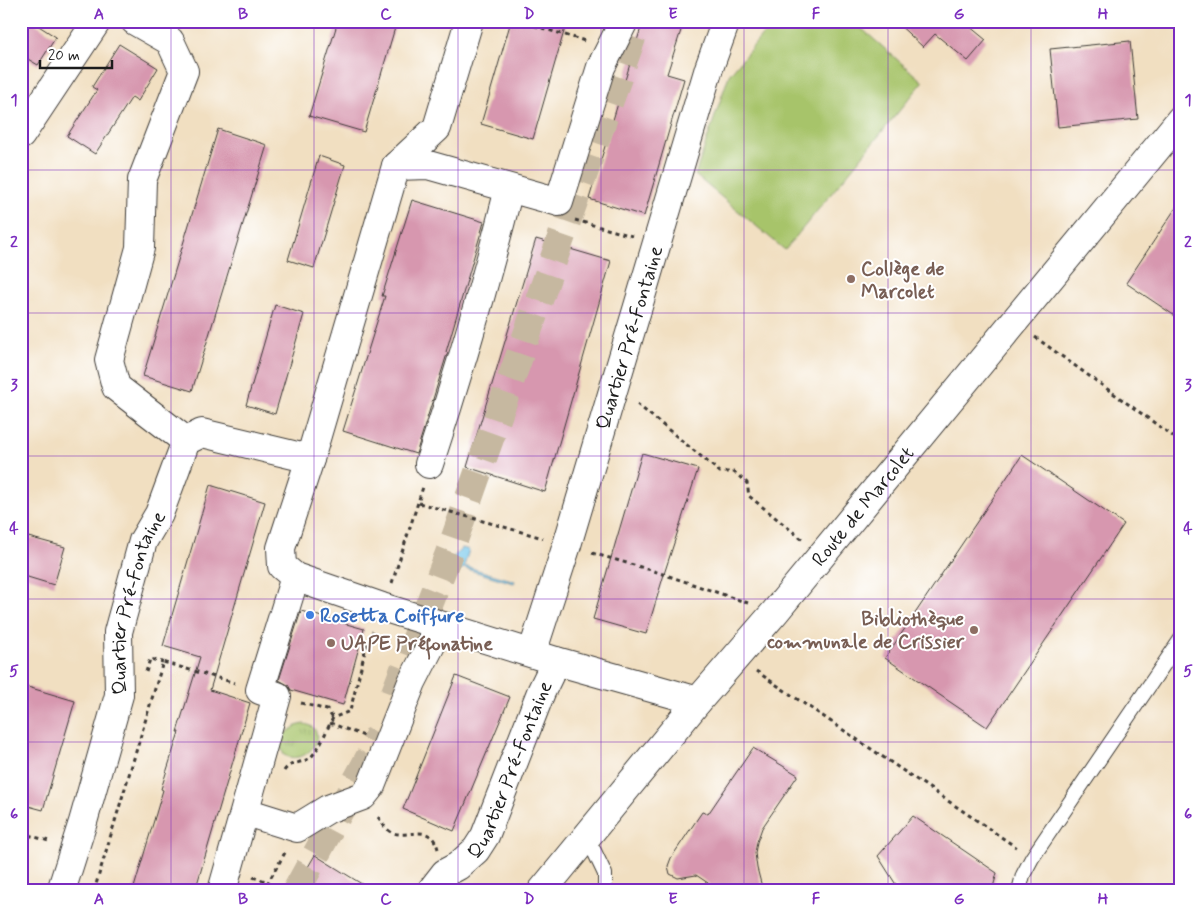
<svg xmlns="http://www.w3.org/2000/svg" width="1202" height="912" viewBox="0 0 1202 912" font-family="Mynerve,sans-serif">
	<defs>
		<pattern id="park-tufts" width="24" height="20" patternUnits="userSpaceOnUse" patternTransform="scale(1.25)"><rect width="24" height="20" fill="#a7c46b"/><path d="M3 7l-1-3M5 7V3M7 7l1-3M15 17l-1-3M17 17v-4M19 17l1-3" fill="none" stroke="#8fa85c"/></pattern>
	</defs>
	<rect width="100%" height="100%" fill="#fff"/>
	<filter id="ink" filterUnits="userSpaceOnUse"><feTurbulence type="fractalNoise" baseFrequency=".02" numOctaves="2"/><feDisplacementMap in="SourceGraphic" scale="10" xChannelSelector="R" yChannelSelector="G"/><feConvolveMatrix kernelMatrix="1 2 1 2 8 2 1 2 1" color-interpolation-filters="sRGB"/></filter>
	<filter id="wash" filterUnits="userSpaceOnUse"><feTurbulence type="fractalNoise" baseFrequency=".0096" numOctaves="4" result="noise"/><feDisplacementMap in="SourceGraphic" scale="20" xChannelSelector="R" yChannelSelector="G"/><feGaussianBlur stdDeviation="1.12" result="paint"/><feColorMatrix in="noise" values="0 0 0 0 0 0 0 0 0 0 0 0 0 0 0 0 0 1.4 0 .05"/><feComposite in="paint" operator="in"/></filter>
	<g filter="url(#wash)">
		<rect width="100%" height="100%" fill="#f1dfc1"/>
		<!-- grass -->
		<path fill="#a7c46b" stroke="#627044" d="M774,21H853L923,82L785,250L695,175L729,75Z"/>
		<!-- park -->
		<path fill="url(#park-tufts)" stroke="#627044" d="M304,724C332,728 309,768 284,755L280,746L282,736L296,726Z"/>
		<!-- water -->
		<path fill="#6dc4ea" stroke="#447083" d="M462,548L469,550L464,566L515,581L514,583L463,568L450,581L444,580L450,561Z"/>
		<g id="blocks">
			<!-- building -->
			<path fill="#d797af" d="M21,21H31L56,37L38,65L21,55Z
				M338,21H397L364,132L309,116Z
				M511,21H567L533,139L481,124Z
				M643,21H684L667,74L684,79L644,216L589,199Z
				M895,21H963L986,40L968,61L935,34L923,47Z
				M1130,41L1138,119L1058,127L1050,49Z
				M119,44L158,68L138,101L132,97L95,154L67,136L97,90L92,87Z
				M218,129L267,145L192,391L143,376Z
				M319,156L345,165L314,268L288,260Z
				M412,200L484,222L446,352L448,353L446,357L416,454L343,431L385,296H382Z
				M1181,200V320L1126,283Z
				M536,239L611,261L545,492L467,467Z
				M275,305L304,314L275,414L246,405Z
				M642,453L698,469L665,571L646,634L593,619Z
				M1022,455L1124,524L987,727L885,658Z
				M210,485L265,502L210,690L250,703L195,891H133L163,790L161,789L179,732H177L200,657L163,646Z
				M21,535L65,547L54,585L21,575Z
				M301,611L364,629L343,705L291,690L288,685L279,680Z
				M456,676L510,697L454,831L403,809Z
				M21,685L75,701L43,810L21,804Z
				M753,748L798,775L762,828L757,842L755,853L757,868L763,891H711L708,883L696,875L678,878L670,874L668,866L671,858L702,812L708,814Z
				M913,816L997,873L992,891H900L878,856Z
				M315,855L373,891H294Z"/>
		</g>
	</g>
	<g filter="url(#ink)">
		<use href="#blocks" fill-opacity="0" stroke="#3c3935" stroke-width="1"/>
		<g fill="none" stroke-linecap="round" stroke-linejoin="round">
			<!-- secondary-tunnel -->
			<path stroke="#c6b8a0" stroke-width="28" stroke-dasharray="28 14" stroke-linecap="butt" d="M394,695L453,543L638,21
				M296,891L371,754L379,733"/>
			<!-- lane casing -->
			<g stroke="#3c3935" stroke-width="16">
				<path id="lane" d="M583,841L594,851L605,874V891
					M1019,891L1023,875L1032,858L1181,639"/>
			</g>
			<!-- street casing -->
			<g stroke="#3c3935" stroke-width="30">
				<g id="street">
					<path d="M135,21L170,41L184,71L142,180L140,248L109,360L116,387L186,441"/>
					<path d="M469,21L437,128L396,166L310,459L281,548L282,566L295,577L382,607L556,661L698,701"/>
					<path d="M21,135L97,21"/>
					<path d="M396,166L428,165L559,202L601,67L624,21"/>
					<path d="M429,464C459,373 486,281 509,189"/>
					<path id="s1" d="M532,653L567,545L709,68L726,21"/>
					<path d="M246,812L297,828L328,809L363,796L371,786L412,682L434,639V623"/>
					<path id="s2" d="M61,891L83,822L119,695L118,632L143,541L159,514L186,441L202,433L310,459"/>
					<path d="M222,891L277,696L260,690L295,577"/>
					<path id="s3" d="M431,891L445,873L458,866L476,850L485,836L541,692L556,661"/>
					<path id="s4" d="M542,891L698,701L775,612L1181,119"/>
				</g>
			</g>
			<!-- path -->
			<path stroke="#3c3935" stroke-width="3" stroke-dasharray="4 4" stroke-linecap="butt" d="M519,21L585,41
				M575,220L632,236
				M1035,337L1181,442
				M637,404L720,472H734L747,483L749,496L803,540
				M419,503L543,538
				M592,553L651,570L748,603
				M392,583L423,487
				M756,671L1016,847
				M146,672L150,659L163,662
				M301,703L327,710L333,718
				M330,723L364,736
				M284,771C290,762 299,764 308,759C318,754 327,728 333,718L350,711L365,651L373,631
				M378,817C382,822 385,829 391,832C408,840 430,821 438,849
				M21,833L49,841
				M253,877L268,882
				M94,891L163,662L235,683
				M263,891L286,851"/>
			<!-- lane -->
			<use href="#lane" stroke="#fff" stroke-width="14"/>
			<!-- street -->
			<use href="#street" stroke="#fff" stroke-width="28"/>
		</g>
	</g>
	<!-- grid -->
	<path fill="none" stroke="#7b2cbf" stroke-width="1" stroke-opacity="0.55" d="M171,21V891M314,21V891M458,21V891M601,21V891M744,21V891M888,21V891M1031,21V891M21,170H1181M21,313H1181M21,456H1181M21,599H1181M21,742H1181"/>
	<!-- markers -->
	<g fill="#8d6e63" stroke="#fff" stroke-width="2">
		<circle cx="851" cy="279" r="5"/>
		<circle cx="974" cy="630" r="5"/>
		<circle cx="331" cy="643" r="5"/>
	</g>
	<circle fill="#3f7fe0" stroke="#fff" stroke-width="2" cx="310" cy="615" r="5"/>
	<g text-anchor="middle" stroke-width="4" stroke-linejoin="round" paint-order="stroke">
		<!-- education labels -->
		<g font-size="20" font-weight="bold" fill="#785e54" stroke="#fff" text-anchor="start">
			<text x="861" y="275">Collège de<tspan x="861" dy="23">Marcolet</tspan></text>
			<text x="964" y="625" text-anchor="end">Bibliothèque<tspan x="964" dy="23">communale de Crissier</tspan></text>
			<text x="341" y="650">UAPE Préfonatine</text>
		</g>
		<!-- street labels -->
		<g font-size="20" fill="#1c1c1c" stroke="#fff">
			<text dy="7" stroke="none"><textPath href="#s1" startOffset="330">Quartier Pré-Fontaine</textPath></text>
			<text dy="7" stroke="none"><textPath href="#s4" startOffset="501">Route de Marcolet</textPath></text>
			<text dy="7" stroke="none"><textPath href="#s2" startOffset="300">Quartier Pré-Fontaine</textPath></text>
			<text dy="7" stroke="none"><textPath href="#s3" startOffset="149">Quartier Pré-Fontaine</textPath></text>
		</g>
		<!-- shop labels -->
		<g font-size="20" font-weight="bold" fill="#366cbe" stroke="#fff" text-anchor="start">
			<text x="320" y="622">Rosetta Coiffure</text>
		</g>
	</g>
	<!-- margin -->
	<rect width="1202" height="912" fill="none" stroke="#fff" stroke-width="55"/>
	<!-- scale -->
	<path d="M40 60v8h72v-8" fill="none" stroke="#1c1c1c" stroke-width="2.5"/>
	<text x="48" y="60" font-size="15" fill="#1c1c1c" stroke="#ffffff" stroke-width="4" paint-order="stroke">20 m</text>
	<rect x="28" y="28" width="1146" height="856" fill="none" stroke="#7b2cbf" stroke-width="2"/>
	<g font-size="16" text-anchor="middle" font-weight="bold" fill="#7b2cbf">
		<text x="99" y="19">A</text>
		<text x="243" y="19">B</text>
		<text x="386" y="19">C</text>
		<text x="529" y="19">D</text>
		<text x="673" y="19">E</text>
		<text x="816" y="19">F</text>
		<text x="959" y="19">G</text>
		<text x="1103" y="19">H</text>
		<text x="14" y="105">1</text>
		<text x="1188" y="105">1</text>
		<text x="14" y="247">2</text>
		<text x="1188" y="247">2</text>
		<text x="14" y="390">3</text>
		<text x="1188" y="390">3</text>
		<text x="14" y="533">4</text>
		<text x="1188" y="533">4</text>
		<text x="14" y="676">5</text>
		<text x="1188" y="676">5</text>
		<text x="14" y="819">6</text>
		<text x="1188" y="819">6</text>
		<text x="99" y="904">A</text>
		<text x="243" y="904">B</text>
		<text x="386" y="904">C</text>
		<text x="529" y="904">D</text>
		<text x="673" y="904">E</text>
		<text x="816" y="904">F</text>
		<text x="959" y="904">G</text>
		<text x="1103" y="904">H</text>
	</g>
</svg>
